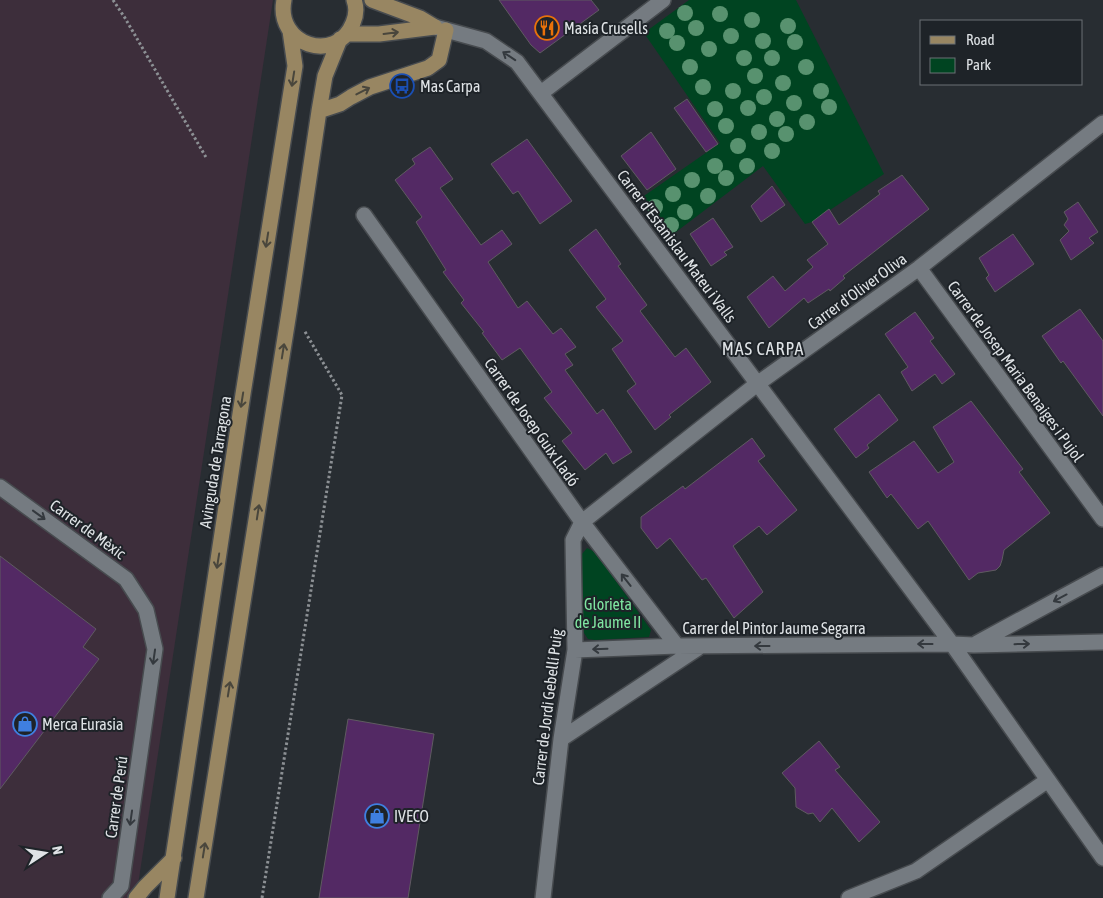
<svg xmlns="http://www.w3.org/2000/svg" width="1103" height="898" viewBox="0 0 1103 898" font-family="'Asap Condensed',sans-serif">
	<rect width="100%" height="100%" fill="#282d32"/>
	<!-- industrial -->
	<path fill="#3d2e3b" d="M0,0H273L136,898H0Z"/>
	<!-- green -->
	<path fill="#004421" d="M689,0H796L884,174L812,222L805,224L763,166L672,235L641,198L720,143L644,33Z
		M587,548L595,552L651,630L649,637L595,640L588,639L584,633L580,594L582,554Z"/>
	<!-- building -->
	<path fill="#532964" stroke="#5f5b61" d="M499,0H591L599,10L540,53L531,45Z
		M687,99L718,144L706,152L674,108Z
		M651,132L676,169L647,190L621,156Z
		M527,139L572,201L540,224L518,191L513,194L491,164Z
		M430,147L453,179L440,188L481,245L502,230L512,244L488,262L507,291L518,308L527,301L553,334L561,328L576,347L565,354L573,365L565,370L597,414L603,409L632,452L613,464L606,453L585,470L562,441L572,433L544,398L552,392L520,348L502,360L482,333L484,332L461,303L464,300L443,272L446,270L416,222L422,217L395,180L415,164L412,159Z
		M902,175L929,209L843,276L845,278L830,291L829,289L808,303L804,298L769,328L747,297L773,276L785,291L813,267L807,260L828,244L812,222L829,209L839,225L880,194L878,191Z
		M772,186L785,205L761,222L751,206Z
		M1078,202L1098,232L1089,238L1094,243L1071,260L1060,240L1069,231L1064,225L1068,219L1064,212Z
		M713,218L733,247L724,252L727,255L711,266L690,234Z
		M596,229L621,264L618,266L647,305L640,311L675,357L686,348L711,382L669,415L671,417L655,430L627,391L636,384L612,349L623,341L596,307L606,299L569,250Z
		M1013,234L1034,264L995,292L986,278L989,275L979,258Z
		M1080,309L1103,341V416L1063,361L1061,363L1042,336Z
		M915,312L934,338L930,341L955,374L942,384L935,374L912,391L901,372L908,367L885,334Z
		M879,394L898,420L867,445L869,448L856,458L834,429Z
		M971,401L1023,469L1019,472L1050,513L1004,550L1002,560L1000,566L996,570L978,573L969,580L928,521L918,529L891,494L887,498L869,472L914,441L938,473L954,462L933,427Z
		M752,438L765,456L758,461L797,510L767,535L759,526L733,546L763,592L734,618L706,578L702,580L670,538L657,549L641,528V517L683,486L685,489Z
		M0,556L96,629L83,647L99,659L0,789Z
		M348,719L434,734L408,898H319Z
		M819,741L840,767L835,770L880,822L859,842L832,808L820,822L813,813L808,814L796,807L795,788L782,773Z"/>
	<g fill="none" stroke-linecap="round" stroke-linejoin="round">
		<!-- minor casing -->
		<g stroke="#474b4f" stroke-width="18">
			<path id="minor" d="M435,27L486,41L517,62L952,644L1103,858
				M541,93L663,0
				M364,215L582,522L677,646
				M919,268L1103,519
				M0,487L126,579L146,610L155,649L121,886L110,898
				M977,643L1103,575
				M575,650L677,646L952,644L974,645L1103,642
				M561,739L701,646
				M543,898L561,739L575,650L573,540L582,522L757,384L919,268L1103,123
				M849,898L916,871L1048,780"/>
		</g>
		<!-- major casing -->
		<g stroke="#474b4f" stroke-width="18">
			<path id="major" d="M284,0C275,45 336,65 353,23C356,16 357,8 354,0
				M372,0L420,18L435,27
				M347,34H379L435,27
				M319,111L340,104L351,97L370,87L428,68L439,60L446,30
				M136,898L145,887L174,858
				M167,898L243,394L295,66L290,31
				M196,898L290,306L319,111L325,76L340,39"/>
		</g>
		<!-- path -->
		<path stroke="#8c9094" stroke-width="3" stroke-dasharray="2.5 2.5" stroke-linecap="butt" d="M113,0L125,18L207,159
			M262,898L342,395L304,330"/>
		<!-- minor -->
		<use href="#minor" stroke="#757b81" stroke-width="15"/>
		<!-- major -->
		<use href="#major" stroke="#988662" stroke-width="15"/>
	</g>
	<!-- trees -->
	<g fill="#58926f">
		<circle cx="685" cy="13" r="8"/>
		<circle cx="720" cy="14" r="8"/>
		<circle cx="752" cy="20" r="8"/>
		<circle cx="788" cy="26" r="8"/>
		<circle cx="696" cy="28" r="8"/>
		<circle cx="667" cy="31" r="8"/>
		<circle cx="731" cy="36" r="8"/>
		<circle cx="763" cy="41" r="8"/>
		<circle cx="795" cy="42" r="8"/>
		<circle cx="677" cy="43" r="8"/>
		<circle cx="709" cy="49" r="8"/>
		<circle cx="744" cy="58" r="8"/>
		<circle cx="772" cy="58" r="8"/>
		<circle cx="690" cy="67" r="8"/>
		<circle cx="806" cy="67" r="8"/>
		<circle cx="755" cy="76" r="8"/>
		<circle cx="783" cy="83" r="8"/>
		<circle cx="703" cy="87" r="8"/>
		<circle cx="733" cy="91" r="8"/>
		<circle cx="821" cy="91" r="8"/>
		<circle cx="764" cy="97" r="8"/>
		<circle cx="794" cy="103" r="8"/>
		<circle cx="829" cy="107" r="8"/>
		<circle cx="748" cy="108" r="8"/>
		<circle cx="715" cy="109" r="8"/>
		<circle cx="777" cy="119" r="8"/>
		<circle cx="807" cy="122" r="8"/>
		<circle cx="726" cy="126" r="8"/>
		<circle cx="759" cy="132" r="8"/>
		<circle cx="786" cy="134" r="8"/>
		<circle cx="738" cy="146" r="8"/>
		<circle cx="772" cy="151" r="8"/>
		<circle cx="715" cy="166" r="8"/>
		<circle cx="747" cy="166" r="8"/>
		<circle cx="726" cy="178" r="8"/>
		<circle cx="692" cy="180" r="8"/>
		<circle cx="673" cy="194" r="8"/>
		<circle cx="708" cy="196" r="8"/>
		<circle cx="655" cy="207" r="8"/>
		<circle cx="685" cy="212" r="8"/>
		<circle cx="671" cy="225" r="8"/>
	</g>
	<!-- one-way arrows -->
	<defs><path id="oneway-shaft" d="M-6 0H5M1.5-3L5.5 0L1.5 3" fill="none" stroke-width="1.6" stroke-linecap="round" stroke-linejoin="round" transform="scale(1.25)"/></defs>
	<g stroke="#49463c">
		<use href="#oneway-shaft" transform="translate(391 33) rotate(-7)"/>
		<use href="#oneway-shaft" transform="translate(293 79) rotate(99)"/>
		<use href="#oneway-shaft" transform="translate(363 91) rotate(-27)"/>
		<use href="#oneway-shaft" transform="translate(267 240) rotate(99)"/>
		<use href="#oneway-shaft" transform="translate(283 351) rotate(-81)"/>
		<use href="#oneway-shaft" transform="translate(242 400) rotate(99)"/>
		<use href="#oneway-shaft" transform="translate(258 512) rotate(-81)"/>
		<use href="#oneway-shaft" transform="translate(218 561) rotate(99)"/>
		<use href="#oneway-shaft" transform="translate(229 689) rotate(-81)"/>
		<use href="#oneway-shaft" transform="translate(204 850) rotate(-81)"/>
	</g>
	<g stroke="#34393e">
		<use href="#oneway-shaft" transform="translate(509 56) rotate(-146)"/>
		<use href="#oneway-shaft" transform="translate(39 515) rotate(36)"/>
		<use href="#oneway-shaft" transform="translate(626 580) rotate(-128)"/>
		<use href="#oneway-shaft" transform="translate(1060 598) rotate(152)"/>
		<use href="#oneway-shaft" transform="translate(925 644) rotate(180)"/>
		<use href="#oneway-shaft" transform="translate(1022 644) rotate(-1)"/>
		<use href="#oneway-shaft" transform="translate(762 646) rotate(180)"/>
		<use href="#oneway-shaft" transform="translate(600 649) rotate(178)"/>
		<use href="#oneway-shaft" transform="translate(154 657) rotate(98)"/>
		<use href="#oneway-shaft" transform="translate(131 818) rotate(98)"/>
	</g>
	<!-- icons -->
	<defs>
		<g id="restaurant-ring" transform="scale(1.25)"><circle r="9.5" fill="#1e2328" stroke="#e8710a" stroke-width="1.5"/><path d="M-5-6h1v4h1v-4h1v4h1v-4h1v5L-1.5 .5V6h-2V.5L-5-1ZM5-6V6H3V1.5H1.5Q1.5-4 5-6Z" fill="#e8710a"/></g>
		<g id="bus-ring" transform="scale(1.25)"><circle r="9.5" fill="#1e2328" stroke="#1a4fb4" stroke-width="1.5"/><path d="M-5-6H5V4H4V6H2V4H-2V6H-4V4H-5ZM-3.5-4V0h7V-4ZM-3.5 1.2v1.5H-2V1.2ZM2 1.2v1.5H3.5V1.2Z" fill="#1a4fb4"/></g>
		<g id="shop-ring" transform="scale(1.25)"><circle r="9.5" fill="#1e2328" stroke="#3f7fe0" stroke-width="1.5"/><path d="M-5-2.5h2.3a2.7 3.5 0 0 1 5.4 0H5L5.5 6h-11ZM-1.5-2.5h3a1.5 2.3 0 0 0-3 0Z" fill="#3f7fe0"/></g>
	</defs>
	<g fill-rule="evenodd">
		<use href="#restaurant-ring" x="547" y="28"/>
		<use href="#bus-ring" x="402" y="86"/>
		<use href="#shop-ring" x="25" y="724"/>
		<use href="#shop-ring" x="377" y="816"/>
	</g>
	<g text-anchor="middle" stroke-width="4" stroke-linejoin="round" paint-order="stroke">
		<!-- poi labels -->
		<g font-size="16" fill="#dfe3e6" stroke="#1e2328" text-anchor="start">
			<text x="564" y="34">Masía Crusells</text>
			<text x="420" y="92">Mas Carpa</text>
			<text x="42" y="730">Merca Eurasia</text>
			<text x="394" y="822">IVECO</text>
		</g>
		<!-- street labels -->
		<g font-size="16" fill="#dfe3e6" stroke="#1e2328">
			<text transform="translate(677 246) rotate(53)" y="6">Carrer d'Estanislau Mateu i Valls</text>
			<text transform="translate(857 291) rotate(-36)" y="6">Carrer d'Oliver Oliva</text>
			<text transform="translate(1016 371) rotate(54)" y="6">Carrer de Josep Maria Benaiges i Pujol</text>
			<text transform="translate(532 422) rotate(55)" y="6">Carrer de Josep Guix Lladó</text>
			<text transform="translate(215 462) rotate(-81)" y="6">Avinguda de Tarragona</text>
			<text transform="translate(88 529) rotate(36)" y="6">Carrer de Mèxic</text>
			<text x="774" y="634">Carrer del Pintor Jaume Segarra</text>
			<text transform="translate(547 707) rotate(-83)" y="6">Carrer de Jordi Gebellí Puig</text>
			<text transform="translate(116 797) rotate(-82)" y="6">Carrer de Perú</text>
		</g>
		<!-- park labels -->
		<g font-size="16" fill="#7fe5a1" stroke="#1e2328">
			<text x="608" y="610">Glorieta<tspan x="608" dy="18">de Jaume II</tspan></text>
		</g>
		<!-- neighbourhood labels -->
		<g font-size="18" letter-spacing="1" fill="#dfe3e6" stroke="#1e2328">
			<text x="763" y="355">MAS CARPA</text>
		</g>
	</g>
	<!-- legend -->
	<rect x="920" y="20" width="162" height="65" fill="#1e2328" stroke="#6b7074"/>
	<rect x="930" y="36" width="25" height="8" fill="#988662" stroke="#6b7074"/>
	<text x="966" y="45" font-size="15" fill="#dfe3e6">Road</text>
	<rect x="930" y="58" width="25" height="15" fill="#004421" stroke="#6b7074"/>
	<text x="966" y="70" font-size="15" fill="#dfe3e6">Park</text>
	<!-- north arrow -->
	<g transform="translate(45 853) rotate(78)" stroke="#1e2328" stroke-width="4" paint-order="stroke">
	<path d="M0-4L9 19L0 12L-9 19Z" fill="#dfe3e6"/>
	<text y="-8" font-size="14" font-weight="bold" text-anchor="middle" fill="#dfe3e6">N</text>
	</g>
</svg>
